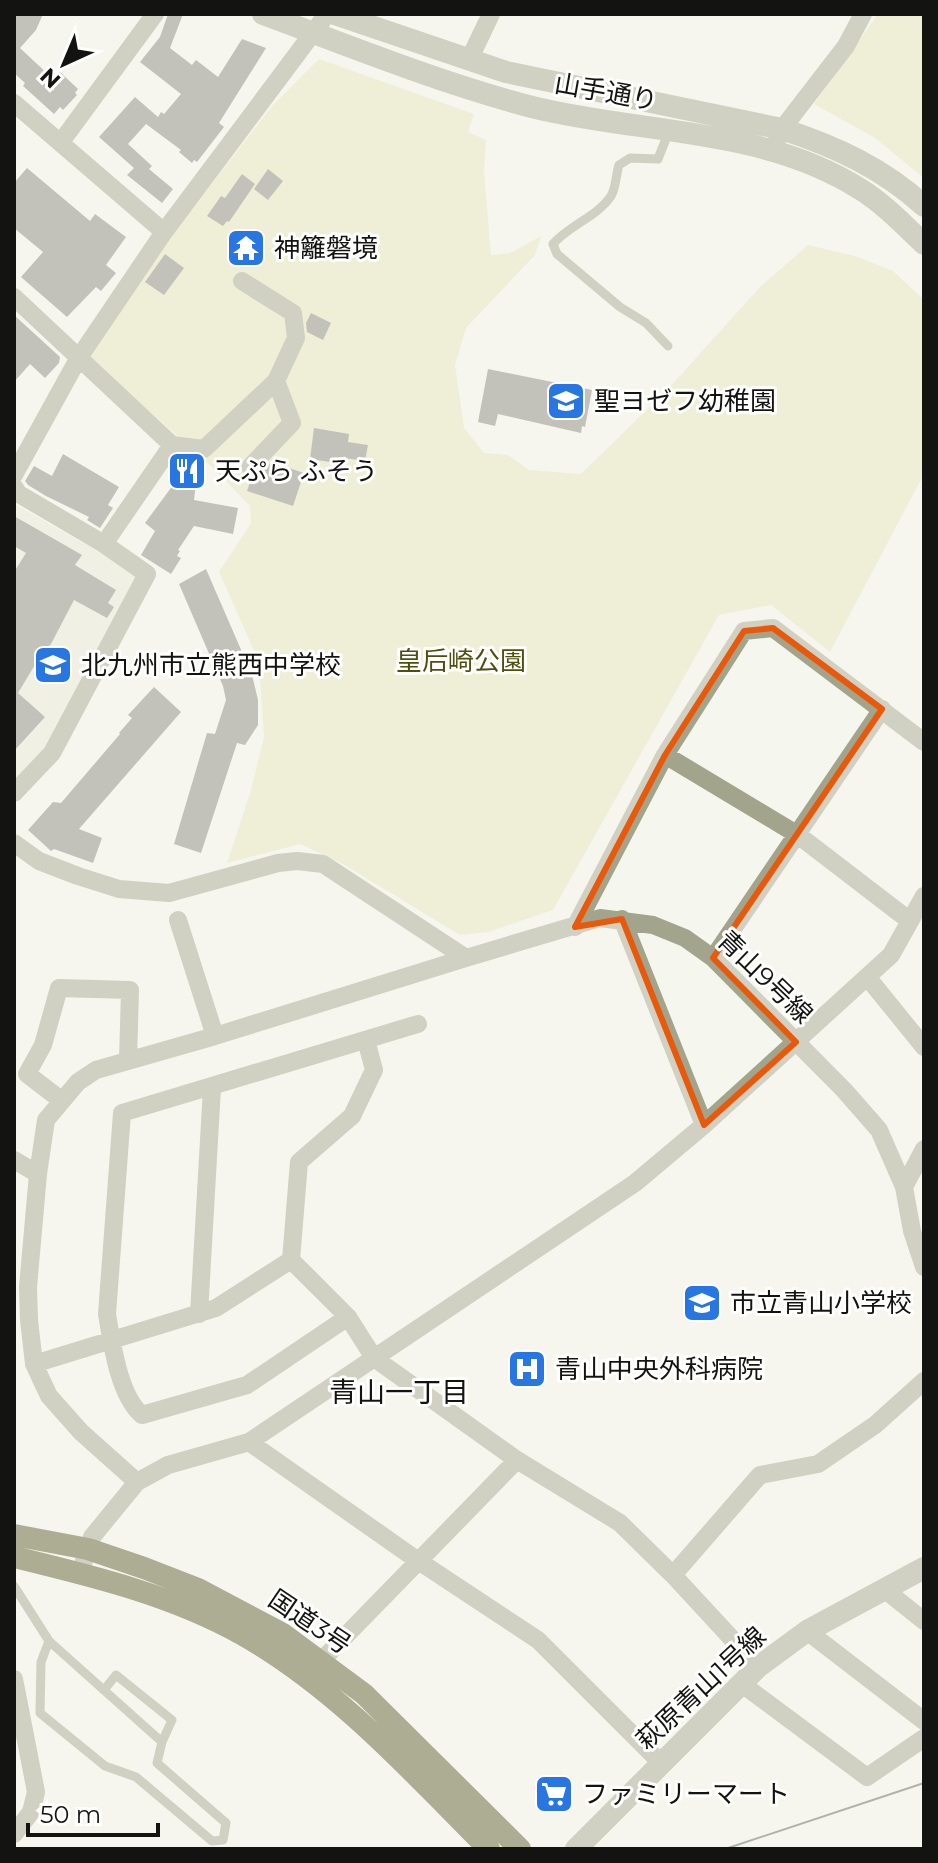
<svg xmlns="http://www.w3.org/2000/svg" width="938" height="1863" viewBox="0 0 938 1863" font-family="Montserrat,'Noto Sans JP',sans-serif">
	<rect width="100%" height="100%" fill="#f5f6ee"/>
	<!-- built -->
	<path fill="#e8e9da" d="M14,504L133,571L137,580L47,751L14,786Z"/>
	<!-- green -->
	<path fill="#e4e7b9" d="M878,14H924V178L875,138L814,104Z
		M319,59L474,114L468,132L486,140L484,172L491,255L510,253L541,236L535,255L466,328L455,365L464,428L484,453L508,455L529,470L581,474L668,389L759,288L808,245L858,257L893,271L924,300V474L830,652L771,605L719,615L553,910L488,932L460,935L343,864L300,844L227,863L251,790L264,737L259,662L219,572L251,523L250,506L211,466L89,358L174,233L272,106Z"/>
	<!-- building -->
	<path fill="#84847d" d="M14,14H43L36,30L20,48L51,77L58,70L78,89L75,93L77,95L63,110L60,107L54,114L23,86L25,83L14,73Z
		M168,14H183L170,48L192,65L196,60L218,77L242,39L266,48L219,123L224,127L197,162L194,160L192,163L179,152L181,150L146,124L128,144L152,166L149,169L173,189L162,203L127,175L134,168L99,137L135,97L158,117L161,112L164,114L181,94L140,62L160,37Z
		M27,168L90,221L95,214L126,237L106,265L116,273L101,291L96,287L67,317L21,277L43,252L14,228V183Z
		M268,169L283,181L268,200L254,189Z
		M242,174L255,184L229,222L227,221L223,226L207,216L221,196L225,198Z
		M165,254L184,268L164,295L145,282Z
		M311,313L331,323L323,340L307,332L306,323Z
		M14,315L60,357L59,363L45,378L30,364L14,382Z
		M488,369L592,390L585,427L582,426L581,433L498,414L495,426L478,422Z
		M314,428L349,434L348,442L368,445L365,461L344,458L343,464L310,459Z
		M63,454L119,487L108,505L113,508L100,528L87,520L89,517L46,496L28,485L25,481L34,466L52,476Z
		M271,462L304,473L293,506L247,491L251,479L258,476Z
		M180,468L194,469L193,474H197L194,500L238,508L233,534L194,526L178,550L180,551L177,556L181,558L171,574L141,555L155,531L145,523L179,477Z
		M14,516L82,555L75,565L116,590L108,603L114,607L107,618L74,600L51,644L42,653L18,693L45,717L14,751V572L26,553L14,546Z
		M206,569L252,675L258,700V725L245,745L237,743L201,853L174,844L207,733L215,734L226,700L223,686L179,584Z
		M154,687L181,712L79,829L102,838L93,863L54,849L51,851L28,830L53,802L61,803L120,734L119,733L132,718L128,715Z"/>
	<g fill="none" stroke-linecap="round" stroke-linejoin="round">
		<!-- service -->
		<path stroke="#a2a48c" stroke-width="9" d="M668,346L646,323L620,307L557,254L553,244C569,225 597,217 611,196C616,188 616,174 619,165L630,158L658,159L669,131
			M14,1586L49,1641L162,1742L157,1763L226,1823L223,1840L212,1841L136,1777L105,1766L40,1713L41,1662L49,1641
			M104,1690L116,1675L172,1720L162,1742"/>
		<!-- minor -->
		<path stroke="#a2a48c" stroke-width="18" d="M469,60L491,14
			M14,103L164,232
			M777,140L782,129L846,46L863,14
			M61,142L155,14
			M14,297L172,445L104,544
			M172,445L204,449L276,381L296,338L293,313L242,281
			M250,467L292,423L276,381
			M14,475L78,359L164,232L327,14
			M14,487L19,494L104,544L147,574L52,753L14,793
			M665,755L798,835L910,921
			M14,843L39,861L78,876L119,889L169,893L278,863L297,861L323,864L466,958L600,918L653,925L685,938L713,958L844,1090L879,1130L904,1187L912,1231L924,1267
			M622,919L704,1125
			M178,920L215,1036
			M575,927L665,755L744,631L773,628L924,742
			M713,958L882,709
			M868,978L924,1047
			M61,1100L27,1074L43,1045L59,988L130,990L128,1061
			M14,1160L38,1174
			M904,1187L924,1149
			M291,1260L299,1162L352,1116L374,1070L366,1040
			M199,1314L212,1088
			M348,1317L247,1385L142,1415C119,1396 112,1344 107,1314L122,1113L418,1024
			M34,1364L216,1308L291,1260L348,1317L374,1358L517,1460L620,1523L673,1575L758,1667
			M249,1442L417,1560L538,1640L661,1763
			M137,1482L81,1432L49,1396L34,1364L29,1320L28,1287L38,1174L46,1120L78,1082L96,1070L215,1036L466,958
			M80,1573L92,1537L137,1482L168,1465L249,1442L635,1183L704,1125L891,955L924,896
			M673,1575L760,1475L818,1464L875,1425L924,1381
			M884,1589L924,1621
			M807,1631L924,1721
			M322,1660L517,1460
			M14,1679L36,1792L31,1812L14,1834
			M742,1684L867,1777L924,1738"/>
		<!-- tertiary -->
		<path stroke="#a2a48c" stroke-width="22" d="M263,14C352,47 440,83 532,107C640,134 763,127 860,189C883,203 904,225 924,244
			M335,14L506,72L782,129C834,146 883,168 924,206
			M576,1849L758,1667L807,1631L924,1568"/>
		<!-- trunk -->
		<path stroke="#545525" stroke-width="22" d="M14,1535L88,1549L144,1568L198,1589L283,1634L364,1694L520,1849
			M14,1557C92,1576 172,1595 243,1635C338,1689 412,1772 489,1849"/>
		<!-- tram -->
		<path stroke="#60605c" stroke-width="2" d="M725,1849L924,1783"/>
	</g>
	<!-- marked area -->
	<path d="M0 0H938V1863H0ZM773,628L882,709L713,958L796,1042L704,1125L622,919L575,927L665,755L744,631Z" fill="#f5f6ee" fill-opacity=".55" fill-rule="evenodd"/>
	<path fill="none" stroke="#e8590c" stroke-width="6" stroke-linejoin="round" d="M773,628L882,709L713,958L796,1042L704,1125L622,919L575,927L665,755L744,631Z"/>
	<!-- icons -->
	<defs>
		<g id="temple-square" transform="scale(2)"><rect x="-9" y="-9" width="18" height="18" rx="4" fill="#2776e1" stroke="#fffffe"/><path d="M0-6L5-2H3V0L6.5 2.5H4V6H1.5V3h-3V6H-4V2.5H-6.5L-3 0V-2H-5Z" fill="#fff"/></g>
		<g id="school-square" transform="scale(2)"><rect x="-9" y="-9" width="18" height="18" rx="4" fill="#2776e1" stroke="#fffffe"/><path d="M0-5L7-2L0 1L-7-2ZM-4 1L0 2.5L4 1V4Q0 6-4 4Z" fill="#fff"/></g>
		<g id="restaurant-square" transform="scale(2)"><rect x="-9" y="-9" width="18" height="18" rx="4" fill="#2776e1" stroke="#fffffe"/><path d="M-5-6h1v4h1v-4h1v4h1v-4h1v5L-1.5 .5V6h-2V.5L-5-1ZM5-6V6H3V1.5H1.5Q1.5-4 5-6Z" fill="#fff"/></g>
		<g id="hospital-square" transform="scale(2)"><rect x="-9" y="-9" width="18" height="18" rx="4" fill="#2776e1" stroke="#fffffe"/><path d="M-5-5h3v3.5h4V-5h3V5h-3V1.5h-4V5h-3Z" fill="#fff"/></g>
		<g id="supermarket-square" transform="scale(2)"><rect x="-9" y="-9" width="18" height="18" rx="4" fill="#2776e1" stroke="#fffffe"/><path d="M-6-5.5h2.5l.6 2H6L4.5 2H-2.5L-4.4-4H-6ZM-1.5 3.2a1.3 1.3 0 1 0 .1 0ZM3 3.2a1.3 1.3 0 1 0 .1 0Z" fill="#fff"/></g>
	</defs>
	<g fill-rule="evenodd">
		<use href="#temple-square" x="246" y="248"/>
		<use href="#school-square" x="566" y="401"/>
		<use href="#restaurant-square" x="187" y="471"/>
		<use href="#school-square" x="53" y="665"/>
		<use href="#school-square" x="702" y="1303"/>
		<use href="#hospital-square" x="527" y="1369"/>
		<use href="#supermarket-square" x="554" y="1794"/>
	</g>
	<g text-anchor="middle" stroke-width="6" stroke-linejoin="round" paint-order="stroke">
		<!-- street labels -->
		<g font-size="26" fill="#131311" stroke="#fffffe">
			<text transform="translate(606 92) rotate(10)" y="9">山手通り</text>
			<text transform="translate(765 977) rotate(44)" y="9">青山9号線</text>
			<text transform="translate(310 1622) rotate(34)" y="9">国道3号</text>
			<text transform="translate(701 1688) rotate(-43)" y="9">萩原青山1号線</text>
		</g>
		<!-- poi labels -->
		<g font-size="26" fill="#131311" stroke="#fffffe" text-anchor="start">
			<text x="274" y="257">神籬磐境</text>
			<text x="594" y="410">聖ヨゼフ幼稚園</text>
			<text x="215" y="480">天ぷら ふそう</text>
			<text x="81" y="674">北九州市立熊西中学校</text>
			<text x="730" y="1312">市立青山小学校</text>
			<text x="555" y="1378">青山中央外科病院</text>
			<text x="582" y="1803">ファミリーマート</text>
		</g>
		<!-- park labels -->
		<g font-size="26" fill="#4e4f0f" stroke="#fffffe">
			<text x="461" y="670">皇后崎公園</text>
		</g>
		<!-- neighbourhood labels -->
		<g font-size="28" fill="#131311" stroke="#fffffe">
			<text x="399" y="1402">青山一丁目</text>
		</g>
	</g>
	<!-- border -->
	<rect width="938" height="1863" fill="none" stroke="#131311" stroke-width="32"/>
	<!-- north arrow -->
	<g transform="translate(64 64) rotate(224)" stroke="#fffffe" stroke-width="6" paint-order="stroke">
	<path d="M0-6L14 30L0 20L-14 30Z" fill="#131311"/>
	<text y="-12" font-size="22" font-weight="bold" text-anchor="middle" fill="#131311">N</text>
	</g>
	<!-- scale -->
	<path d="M28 1823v12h130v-12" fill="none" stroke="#131311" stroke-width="4"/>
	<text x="40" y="1823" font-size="24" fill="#131311" stroke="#fffffe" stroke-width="6" paint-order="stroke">50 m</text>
</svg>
